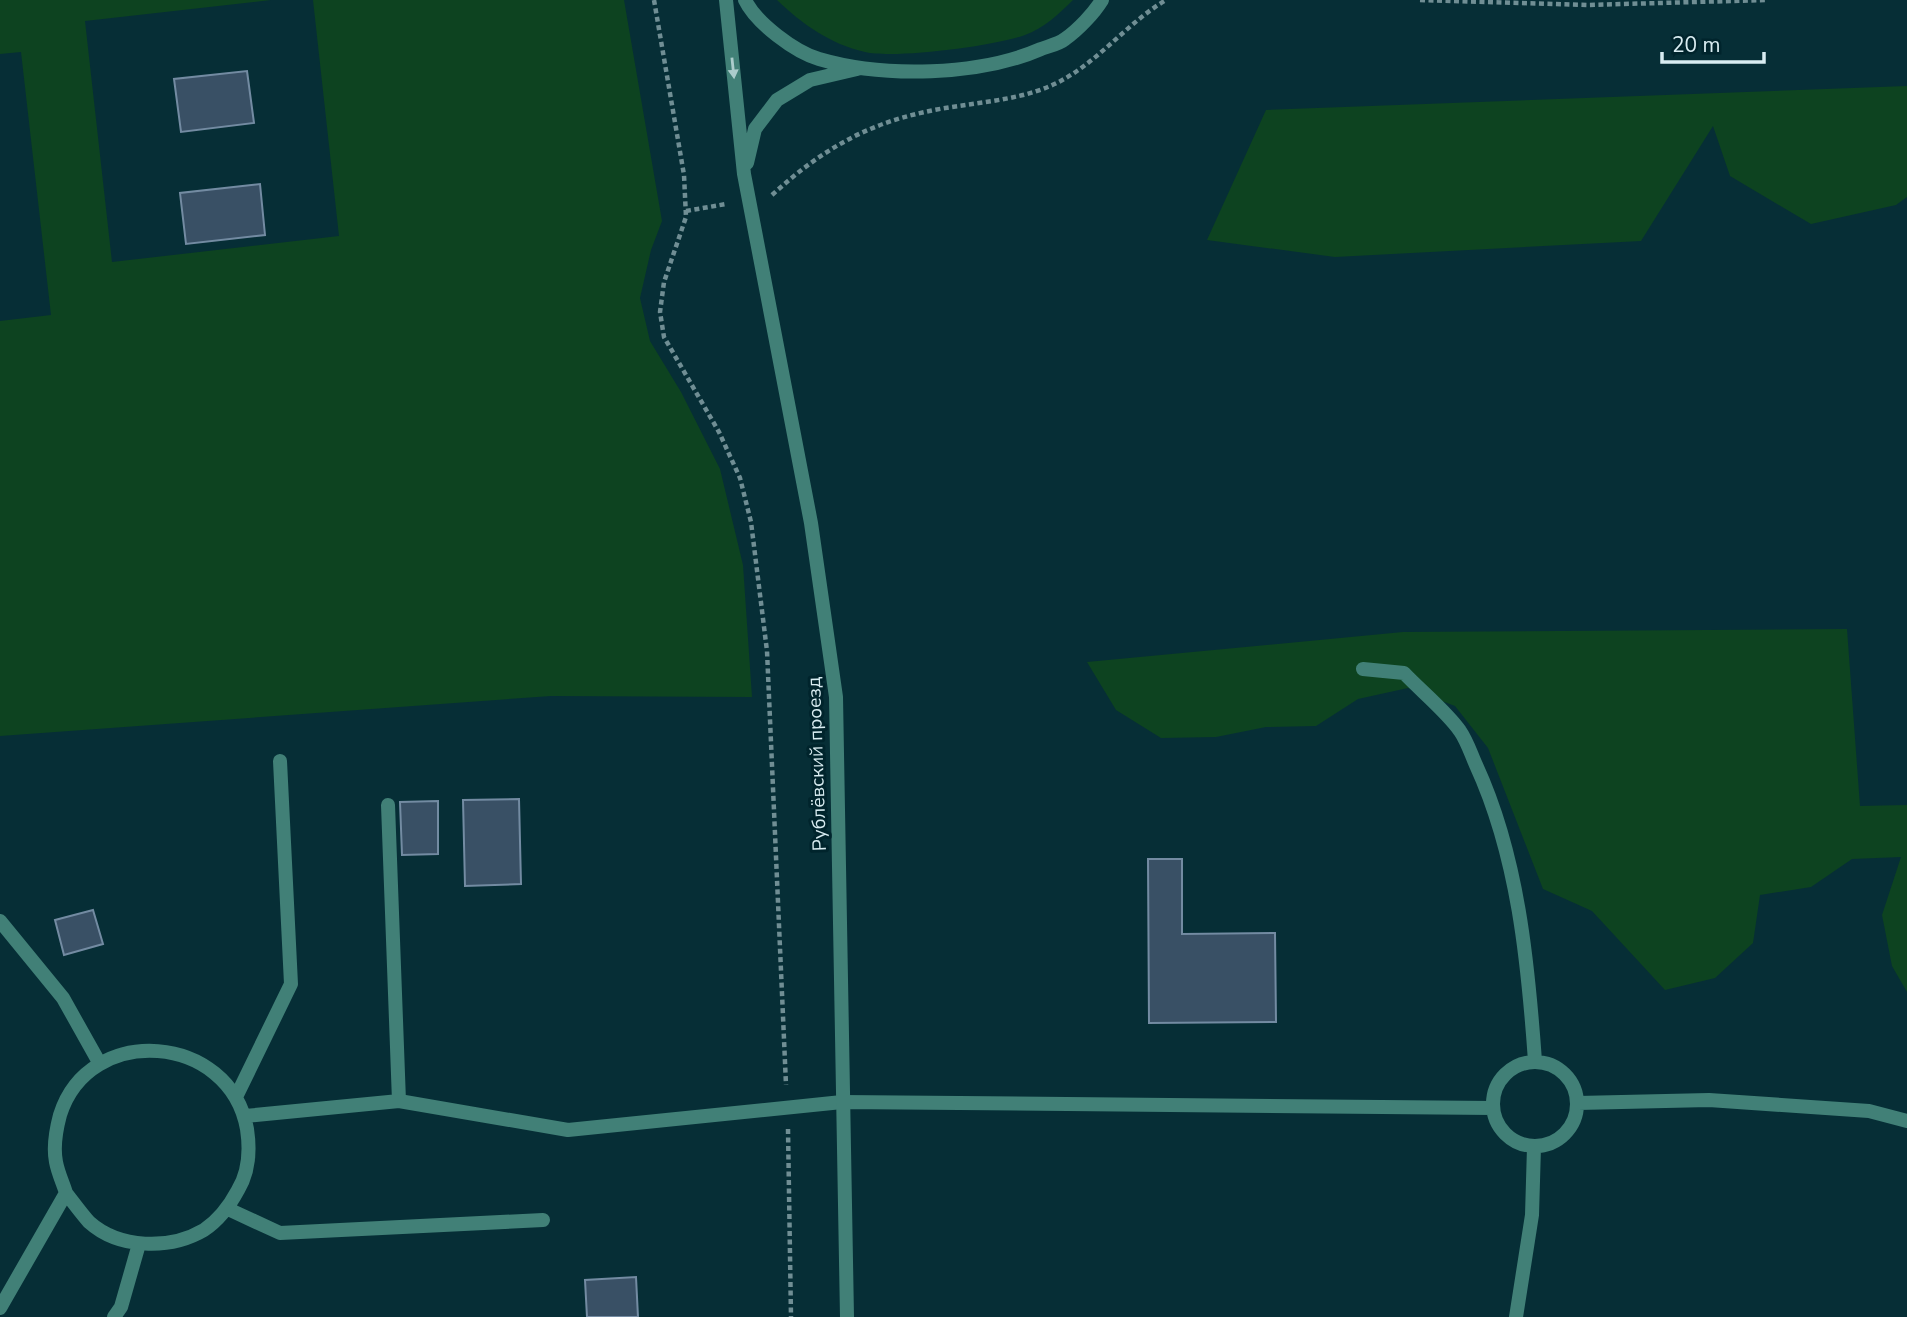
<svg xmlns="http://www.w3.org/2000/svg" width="1907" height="1317" viewBox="0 0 1907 1317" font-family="'Nunito Sans',sans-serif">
	<rect width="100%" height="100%" fill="#062e36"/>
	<!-- green -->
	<path fill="#0d4320" d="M0,0H271L85,21L112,262L339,236L313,0H624L662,221L651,250L640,298L650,341L681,392L720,469L743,565L752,697L551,696L0,736V321L51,315L21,52L0,54Z
		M777,0H1073C1060,13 1043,29 1025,35C995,46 895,59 865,52C830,44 802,24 777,0Z
		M1907,86V197L1896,205L1811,224L1730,176L1713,126L1641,241L1335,257L1207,240L1266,110Z
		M1847,629L1860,806L1907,805V992L1892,966L1882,915L1901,857L1852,859L1811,887L1760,895L1753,943L1715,978L1665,990L1592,911L1543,889L1488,748L1455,706L1408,688L1358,699L1316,726L1266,727L1216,737L1161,738L1116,710L1087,662L1403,632Z"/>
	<!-- building -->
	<path fill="#395065" stroke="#738ba2" stroke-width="2" d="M247,71L254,123L181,132L174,79Z
		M260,184L265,235L186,244L180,193Z
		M519,799L521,884L465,886L463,800Z
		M438,801V854L402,855L400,802Z
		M1148,859H1182V934L1275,933L1276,1022L1149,1023Z
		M93,910L103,944L64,955L55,920Z
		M636,1277L638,1317H587L585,1280Z"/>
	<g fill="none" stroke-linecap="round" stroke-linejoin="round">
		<!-- path -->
		<path stroke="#708e94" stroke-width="4.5" stroke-dasharray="5 3.5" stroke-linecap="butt" d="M654,0L684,175L686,217L664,282L660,312L664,337L719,432L740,478L751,522L767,651L786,1085
			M1420,0L1588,5L1767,0
			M772,195C818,153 863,125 925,112C964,103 1014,102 1050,86C1095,67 1125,24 1166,0
			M686,211L726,204
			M788,1129L791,1317"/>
		<!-- service -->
		<path stroke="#418077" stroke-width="14" d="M1363,669L1404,673C1420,690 1448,713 1460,731C1467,741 1471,754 1476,765C1518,856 1528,962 1535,1061
			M388,805L399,1101
			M0,921L63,998L100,1064
			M1493 1104a42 42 0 1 1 84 0a42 42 0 1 1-84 0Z
			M236,1097L291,984L280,761
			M1578,1103L1709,1100L1869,1111L1907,1121
			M245,1116L399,1101L568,1130L842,1102L1493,1108
			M228,1209L280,1233L543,1220
			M0,1308L66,1193C63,1183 58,1173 56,1162C53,1147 56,1130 60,1115C89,1022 230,1033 247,1129C250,1149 249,1172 238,1190C230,1205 219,1220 204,1230C170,1250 119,1249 89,1222C81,1213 73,1202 66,1193
			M114,1317L121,1307L139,1244
			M1516,1317L1532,1215L1534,1147"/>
		<!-- tertiary -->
		<path stroke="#418077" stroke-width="14" d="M726,0L744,174L811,523L836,697L847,1317
			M745,0C756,23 795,52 819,59C884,78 979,76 1041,49C1049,46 1059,44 1065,39C1078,30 1094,13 1102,0
			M747,163L755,129L777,100L810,80L857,69"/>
	</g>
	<!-- one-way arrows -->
	<defs><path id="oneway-solid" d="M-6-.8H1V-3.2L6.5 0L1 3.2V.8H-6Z" transform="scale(1.75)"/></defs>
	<use fill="#abcccc" href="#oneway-solid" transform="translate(733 68) rotate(84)"/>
	<g text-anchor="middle" stroke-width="6" stroke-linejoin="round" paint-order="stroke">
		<!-- street labels -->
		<g font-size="19" fill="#d8ecf1" stroke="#00242c">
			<text transform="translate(816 764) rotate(-92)" y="7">Рублёвский проезд</text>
		</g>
	</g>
	<!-- scale -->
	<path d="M1662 52v10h102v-10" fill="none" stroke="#d8ecf1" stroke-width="3.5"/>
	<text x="1672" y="52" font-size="21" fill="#d8ecf1" stroke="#00242c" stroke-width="5" paint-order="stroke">20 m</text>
</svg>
